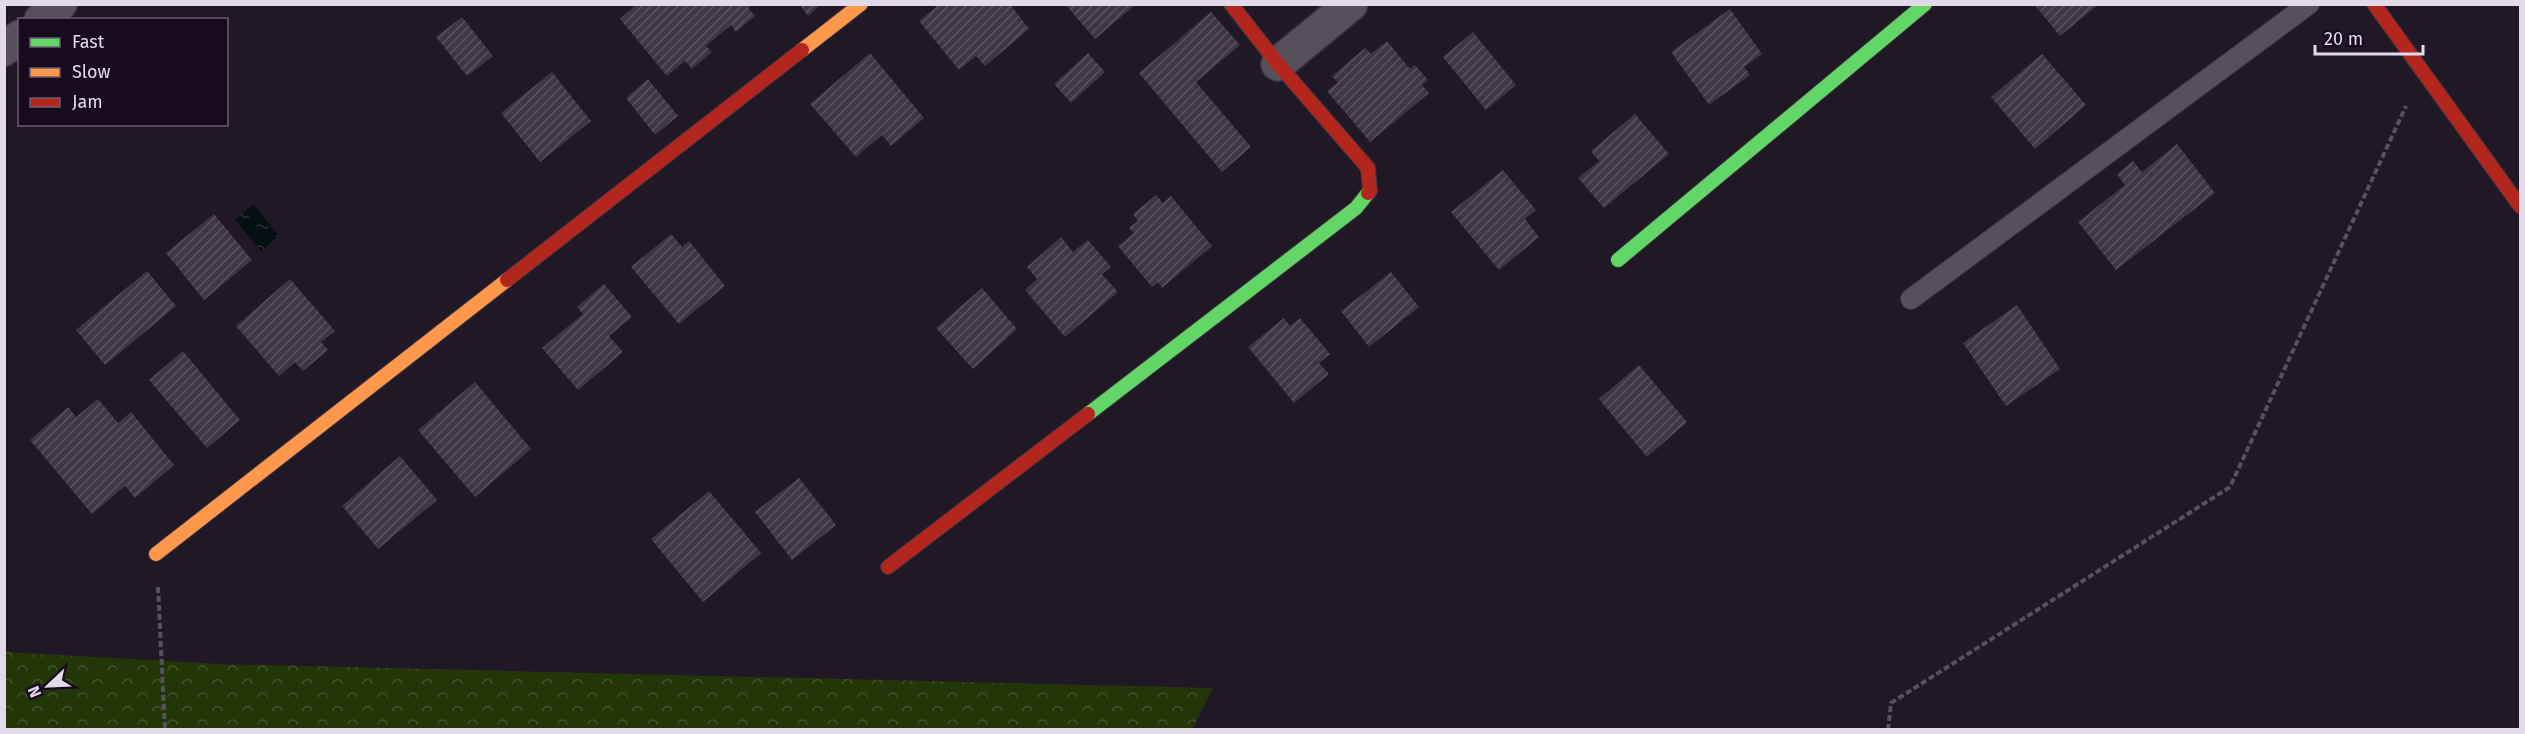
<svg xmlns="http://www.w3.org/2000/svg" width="2525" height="734" viewBox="0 0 2525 734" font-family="'Fira Sans',sans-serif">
	<defs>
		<pattern id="forest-crowns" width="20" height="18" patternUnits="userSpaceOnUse" patternTransform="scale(1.5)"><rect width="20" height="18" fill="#233608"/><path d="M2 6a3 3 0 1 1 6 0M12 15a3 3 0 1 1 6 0" fill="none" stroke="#43522c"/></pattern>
		<pattern id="water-ripples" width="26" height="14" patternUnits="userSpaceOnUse" patternTransform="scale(1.5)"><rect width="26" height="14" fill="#051013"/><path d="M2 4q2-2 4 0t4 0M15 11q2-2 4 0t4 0" fill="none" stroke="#293235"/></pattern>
		<pattern id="building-hatch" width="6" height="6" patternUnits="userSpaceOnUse" patternTransform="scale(1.5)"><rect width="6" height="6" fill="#3c3742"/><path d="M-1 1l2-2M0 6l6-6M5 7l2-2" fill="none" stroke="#58535d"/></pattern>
	</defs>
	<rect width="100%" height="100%" fill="#201925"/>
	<!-- forest -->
	<path fill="url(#forest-crowns)" d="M5,652L219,664L1213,688L1192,730H5Z"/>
	<!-- water -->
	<path fill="url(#water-ripples)" d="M253,204L279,236L261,251L235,220Z"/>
	<!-- building -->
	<path fill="url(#building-hatch)" d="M637,4H752L748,8L755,16L736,32L731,25L706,46L712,52L692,69L685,61L667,76L620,19Z
		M799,4H821L808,16Z
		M939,4H1010L1029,29L985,66L976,56L959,70L919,21Z
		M1065,4H1136L1095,39Z
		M2034,4H2099L2060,36Z
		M1730,9L1762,54L1744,67L1750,75L1709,105L1671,52Z
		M1211,12L1240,45L1196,82L1251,147L1222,172L1139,73Z
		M462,17L493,56L467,76L436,37Z
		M1473,32L1516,85L1486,110L1443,57Z
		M1387,41L1410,69L1415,65L1428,80L1422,85L1429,93L1370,142L1327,91L1338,82L1332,76L1365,48L1371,54Z
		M870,53L924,118L891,146L882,135L856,157L810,104Z
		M1088,53L1105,72L1071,103L1054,84Z
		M2042,54L2086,105L2035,149L1991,97Z
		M552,72L591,121L540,162L501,113Z
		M648,79L678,116L655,135L626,98Z
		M1635,114L1669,154L1604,208L1578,178L1599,161L1591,151Z
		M2177,144L2215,193L2116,270L2078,222L2125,185L2117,174L2133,161L2142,172Z
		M1503,170L1536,210L1525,219L1539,237L1499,270L1451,212Z
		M1156,195L1163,203L1171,196L1212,246L1162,288L1158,282L1152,287L1118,246L1134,233L1129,228L1138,221L1133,214Z
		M214,214L252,260L204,300L166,253Z
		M671,234L682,247L689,241L725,286L679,324L631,267Z
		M1061,237L1073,252L1088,240L1111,267L1102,274L1118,292L1065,337L1025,290L1037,279L1027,267Z
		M147,271L176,306L105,365L76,330Z
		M1391,272L1419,307L1369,347L1341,311Z
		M290,279L335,331L321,342L328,350L303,371L295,362L279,376L236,326Z
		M604,284L632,317L609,336L623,352L578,390L542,348L583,314L577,307Z
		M982,288L1017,329L973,369L936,328Z
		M2017,305L2060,369L2006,406L1963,343Z
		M1284,318L1290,326L1300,318L1330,354L1319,363L1329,374L1294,403L1248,347Z
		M183,351L240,420L207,448L149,380Z
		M1639,365L1687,422L1647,457L1599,399Z
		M475,382L531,449L475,497L418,430Z
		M98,399L118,423L131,412L174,465L135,498L125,486L92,514L30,440L68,407L76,417Z
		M400,456L437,500L378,549L342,506Z
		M799,478L836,525L792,560L755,512Z
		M709,491L761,553L703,602L651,539Z"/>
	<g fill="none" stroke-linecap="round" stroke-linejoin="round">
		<!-- lane casing -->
		<g stroke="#39343e" stroke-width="22">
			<path id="lane" d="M1911,299L2309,4"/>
		</g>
		<!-- street casing -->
		<g stroke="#39343e" stroke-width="36">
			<path id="street" d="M41,20L60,4
				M4,49L20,37
				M1278,64L1351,4"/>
		</g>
		<!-- fast casing -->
		<g stroke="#39343e" stroke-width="16">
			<path id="fast" d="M1618,260L1925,4
				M1088,414L1356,208L1368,193"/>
		</g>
		<!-- slow casing -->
		<g stroke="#39343e" stroke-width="16">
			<path id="slow" d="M802,50L861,4
				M156,554L507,280"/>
		</g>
		<!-- jam casing -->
		<g stroke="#39343e" stroke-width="16">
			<path id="jam" d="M1231,4L1278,64L1368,168L1370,191L1368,193
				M2374,4L2520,206
				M507,280L802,50
				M888,567L1088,414"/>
		</g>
		<!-- path -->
		<path stroke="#56515a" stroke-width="4" stroke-dasharray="6 3" stroke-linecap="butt" d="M158,587L165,730
			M1888,730L1891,703L2230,487L2406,106"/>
		<!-- lane -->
		<use href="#lane" stroke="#55505a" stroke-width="20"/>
		<!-- street -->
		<use href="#street" stroke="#55505a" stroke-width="33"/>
		<!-- fast -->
		<use href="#fast" stroke="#63d668" stroke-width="14"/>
		<!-- slow -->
		<use href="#slow" stroke="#ff974d" stroke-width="14"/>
		<!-- jam -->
		<use href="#jam" stroke="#b3261e" stroke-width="14"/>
	</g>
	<!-- border -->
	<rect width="2525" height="734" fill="none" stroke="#e2dae9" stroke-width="12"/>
	<!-- legend -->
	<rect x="18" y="18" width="210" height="108" fill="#180b20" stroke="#695e70" stroke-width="1.5"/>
	<rect x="30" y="38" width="30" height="9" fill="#63d668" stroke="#695e70" stroke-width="1.5"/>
	<text x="72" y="48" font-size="18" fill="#e2dae9">Fast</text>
	<rect x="30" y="68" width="30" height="9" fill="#ff974d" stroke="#695e70" stroke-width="1.5"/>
	<text x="72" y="78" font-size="18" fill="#e2dae9">Slow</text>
	<rect x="30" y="98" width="30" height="9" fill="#b3261e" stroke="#695e70" stroke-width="1.5"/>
	<text x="72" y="108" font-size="18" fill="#e2dae9">Jam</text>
	<!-- north arrow -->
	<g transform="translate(48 686) rotate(247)" stroke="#180b20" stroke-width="4.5" paint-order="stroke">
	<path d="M0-4.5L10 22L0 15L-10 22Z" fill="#e2dae9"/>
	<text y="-9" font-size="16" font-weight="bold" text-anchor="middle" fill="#e2dae9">N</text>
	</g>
	<!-- scale -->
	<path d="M2315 45v9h108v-9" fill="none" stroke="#e2dae9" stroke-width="3"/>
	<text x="2324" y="45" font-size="18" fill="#e2dae9" stroke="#180b20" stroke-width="4.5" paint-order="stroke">20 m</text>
</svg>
